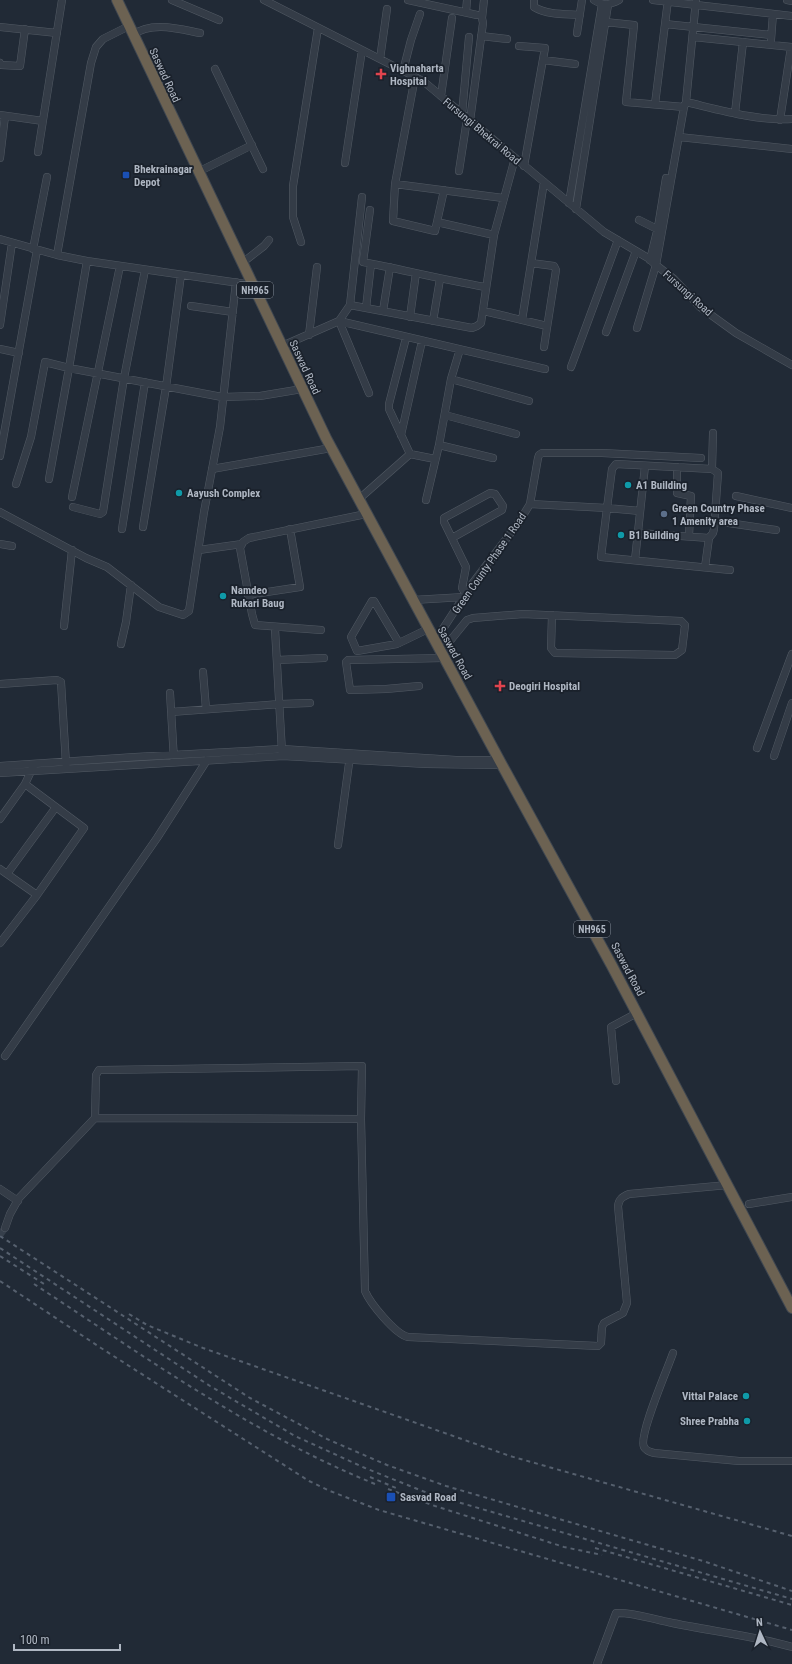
<svg xmlns="http://www.w3.org/2000/svg" width="792" height="1664" viewBox="0 0 792 1664" font-family="'Roboto Condensed',sans-serif">
	<rect width="100%" height="100%" fill="#212a36"/>
	<g fill="none" stroke-linecap="round" stroke-linejoin="round">
		<!-- minor-tunnel -->
		<path stroke="#363f4b" stroke-width="7" stroke-dasharray="7 3.5" stroke-linecap="butt" d="M0,1235L5,1228"/>
		<!-- minor casing -->
		<g stroke="#525a64" stroke-width="8">
			<path id="minor" d="M172,0L219,20
				M264,0L423,81L604,232L648,258L656,265L674,279L700,307L736,333L792,365
				M408,0L477,15
				M534,0V7C547,15 565,14 580,15
				M594,0C603,6 610,5 619,0
				M653,0L792,16
				M668,0L665,24L771,35
				M787,0L792,1
				M466,12L467,0
				M605,22L634,25L626,102L684,107L686,102L696,0
				M0,27L57,33
				M577,33L582,0
				M133,35C151,21 179,29 200,33
				M481,36L507,39
				M693,37L792,47
				M771,40L773,14
				M519,46L545,48L524,166
				M380,59L387,9
				M543,60L575,64
				M0,63L1,65L20,66L25,29
				M215,69L263,169
				M403,71L411,40L420,14
				M415,77L395,184L393,221L435,231L444,190
				M441,96L452,18
				M686,102C720,110 757,121 792,119
				M655,104L665,24
				M735,113L743,42
				M462,114L469,37
				M0,115L43,121
				M780,120L791,47
				M470,121L483,23L482,18L484,0
				M679,137L792,149
				M38,152L62,0
				M0,158L5,116
				M345,163L362,50
				M459,171L467,119
				M198,172L252,145
				M395,184L503,198
				M569,203L602,4
				M576,209L608,5
				M370,210L363,262C404,270 444,280 485,287
				M639,220L657,229
				M437,222L494,235
				M0,239L57,255L87,261L253,285
				M301,242L293,217V186L318,28
				M33,249L47,177
				M57,255L91,63L96,47L103,39L129,26
				M650,260L658,227L666,178
				M87,261L69,368L222,397L260,396L302,389
				M242,263L264,246L269,240
				M531,263L554,266L556,270L544,347
				M350,305L472,328L477,326L481,323L494,235L515,158
				M191,306L233,312
				M366,308L371,264
				M383,311L390,267
				M488,312L547,326
				M410,317L416,273
				M522,320L544,182
				M339,321L545,369
				M339,321L369,393
				M433,321L440,279
				M0,325L12,243
				M637,328L656,265L684,107
				M606,332L636,251
				M309,335L317,267
				M406,338L389,404V409L410,454
				M282,346L339,321L350,305L362,197
				M0,349L19,353
				M571,367L618,240
				M451,379L529,401
				M445,415L516,434
				M401,435L422,341
				M439,445L493,458
				M410,454L435,459
				M0,456L37,250
				M677,467V493L691,496L689,536
				M212,469L331,448
				M712,469L713,433
				M16,484L31,437L45,362L69,368L49,479
				M736,496L792,508
				M72,497L120,266
				M359,499L410,454
				M426,500L439,445L451,379L460,349
				M530,504L607,508L612,469L616,464L712,469L718,473L714,529L713,533L709,538L638,533
				M73,507L100,514L103,512L124,378L145,270
				M640,511L607,508L601,557L730,570
				M0,512L86,558L107,567L159,607L183,615L189,611L204,512L220,427L236,282
				M715,521L776,530
				M143,527L166,387L181,275
				M122,529L145,382
				M452,538L502,510L503,506L495,494L490,493L444,518V522L466,567L462,588L466,594
				M0,544L12,546
				M199,550L242,544
				M635,560L645,466
				M705,567L709,538
				M248,595L300,587L290,529
				M413,600L464,597
				M64,626L72,550
				M275,629L282,752
				M321,630L255,625L252,614L240,548L243,542L249,538L366,514
				M435,641L472,584L519,522L530,504L538,458L539,455L542,453H602L701,458
				M399,643L374,601H372L351,637L357,651L397,644L428,629
				M121,644L126,622L131,585
				M441,652L467,620L473,618L523,614L681,621L685,625L682,650L675,655L555,653L551,648L552,615
				M277,660L324,658
				M203,672L206,709
				M0,684L57,680L61,682L66,764
				M419,686L386,689L350,690L346,662L348,660L444,658
				M170,693L174,760
				M171,712L280,704L310,703
				M757,748L792,654
				M774,756L792,703
				M0,766L135,757L282,749L456,760H499
				M0,773L283,756L426,764L502,765
				M25,784L84,828L37,895
				M0,819L25,784L33,767
				M338,845L350,756
				M0,869L37,895L0,943
				M7,874L56,807
				M5,1056L157,838L209,757
				M616,1081L611,1027L637,1013
				M361,1119L362,1066L102,1070H99L96,1075L95,1118L361,1119L365,1291C370,1303 395,1334 408,1337L598,1346L601,1343L602,1327L604,1323L623,1313L627,1303L618,1206C619,1199 622,1197 629,1194L728,1185
				M0,1189L18,1201
				M749,1204L792,1197
				M5,1228L10,1214L19,1198L95,1118
				M673,1353C668,1368 638,1436 644,1447C646,1451 650,1452 654,1453L739,1461H792
				M597,1664L616,1613C633,1612 651,1619 668,1622C709,1631 751,1635 792,1647"/>
		</g>
		<!-- highway casing -->
		<g stroke="#3f4751" stroke-width="12">
			<path id="highway" d="M117,0L326,438L502,765L612,966L792,1308"/>
		</g>
		<!-- minor -->
		<use href="#minor" stroke="#343c47" stroke-width="7"/>
		<!-- highway -->
		<use href="#highway" stroke="#6c6252" stroke-width="10"/>
		<!-- rail -->
		<path stroke="#56606e" stroke-width="2" stroke-dasharray="4 4" stroke-linecap="butt" d="M0,1236L250,1398L327,1439L387,1465L446,1486L703,1561L792,1591
			M0,1248L210,1386L295,1436L365,1468L430,1494L792,1599
			M0,1256L44,1284
			M0,1281L101,1348L309,1481L330,1491L379,1510L792,1630
			M34,1284C144,1356 252,1434 375,1484
			M129,1314L147,1325L203,1348L510,1456L792,1536
			M370,1477L396,1488
			M388,1489L435,1506L564,1547L602,1555
			M595,1548L792,1605"/>
	</g>
	<!-- markers -->
	<g fill="#e0444e" stroke="#1a212b" stroke-width="1.5">
		<path d="M379 68h4v4h4v4h-4v4h-4v-4h-4v-4h4z"/>
		<path d="M498 680h4v4h4v4h-4v4h-4v-4h-4v-4h4z"/>
	</g>
	<g fill="#1a4fb4" stroke="#1a212b" stroke-width="1.5">
		<rect x="122" y="171" width="8" height="8" rx="2"/>
		<rect x="386" y="1492" width="10" height="10" rx="2"/>
	</g>
	<g fill="#0f9aa8" stroke="#1a212b" stroke-width="1.5">
		<circle cx="628" cy="485" r="4"/>
		<circle cx="179" cy="493" r="4"/>
		<circle cx="621" cy="535" r="4"/>
		<circle cx="223" cy="596" r="4"/>
		<circle cx="746" cy="1396" r="4"/>
		<circle cx="747" cy="1421" r="4"/>
	</g>
	<circle fill="#5c6f8a" stroke="#1a212b" stroke-width="1.5" cx="664" cy="514" r="4"/>
	<g text-anchor="middle" stroke-width="3.5" stroke-linejoin="round" paint-order="stroke">
		<!-- shield labels -->
		<g fill="#1a212b" stroke="#828a95" stroke-width="1">
			<rect x="237" y="282" width="36" height="16" rx="3"/>
			<rect x="574" y="921" width="36" height="16" rx="3"/>
		</g>
		<g font-size="10" font-weight="bold" fill="#afb7c3">
			<text x="255" y="294">NH965</text>
			<text x="592" y="933">NH965</text>
		</g>
		<!-- poi labels -->
		<g font-size="11" font-weight="bold" fill="#afb7c3" stroke="#1a212b" text-anchor="start">
			<text x="390" y="72">Vighnaharta<tspan x="390" dy="13">Hospital</tspan></text>
			<text x="134" y="173">Bhekrainagar<tspan x="134" dy="13">Depot</tspan></text>
			<text x="636" y="489">A1 Building</text>
			<text x="187" y="497">Aayush Complex</text>
			<text x="672" y="512">Green Country Phase<tspan x="672" dy="13">1 Amenity area</tspan></text>
			<text x="629" y="539">B1 Building</text>
			<text x="231" y="594">Namdeo<tspan x="231" dy="13">Rukari Baug</tspan></text>
			<text x="509" y="690">Deogiri Hospital</text>
			<text x="738" y="1400" text-anchor="end">Vittal Palace</text>
			<text x="739" y="1425" text-anchor="end">Shree Prabha</text>
			<text x="400" y="1501">Sasvad Road</text>
		</g>
		<!-- street labels -->
		<g font-size="11" fill="#afb7c3" stroke="#1a212b">
			<text transform="translate(165 75) rotate(65)" y="4">Saswad Road</text>
			<text transform="translate(482 131) rotate(40)" y="4">Fursungi Bhekrai Road</text>
			<text transform="translate(688 293) rotate(42)" y="4">Fursungi Road</text>
			<text transform="translate(305 367) rotate(65)" y="4">Saswad Road</text>
			<text transform="translate(489 563) rotate(-55)" y="4">Green County Phase 1 Road</text>
			<text transform="translate(455 653) rotate(61)" y="4">Saswad Road</text>
			<text transform="translate(628 969) rotate(62)" y="4">Saswad Road</text>
		</g>
	</g>
	<!-- north arrow -->
	<g transform="translate(760 1632) rotate(356)" stroke="#1a212b" stroke-width="3" paint-order="stroke">
	<path d="M0-3L7 15L0 10L-7 15Z" fill="#afb7c3"/>
	<text y="-6" font-size="11" font-weight="bold" text-anchor="middle" fill="#afb7c3">N</text>
	</g>
	<!-- scale -->
	<path d="M14 1644v6h106v-6" fill="none" stroke="#afb7c3" stroke-width="2"/>
	<text x="20" y="1644" font-size="12" fill="#afb7c3" stroke="#1a212b" stroke-width="3" paint-order="stroke">100 m</text>
</svg>
